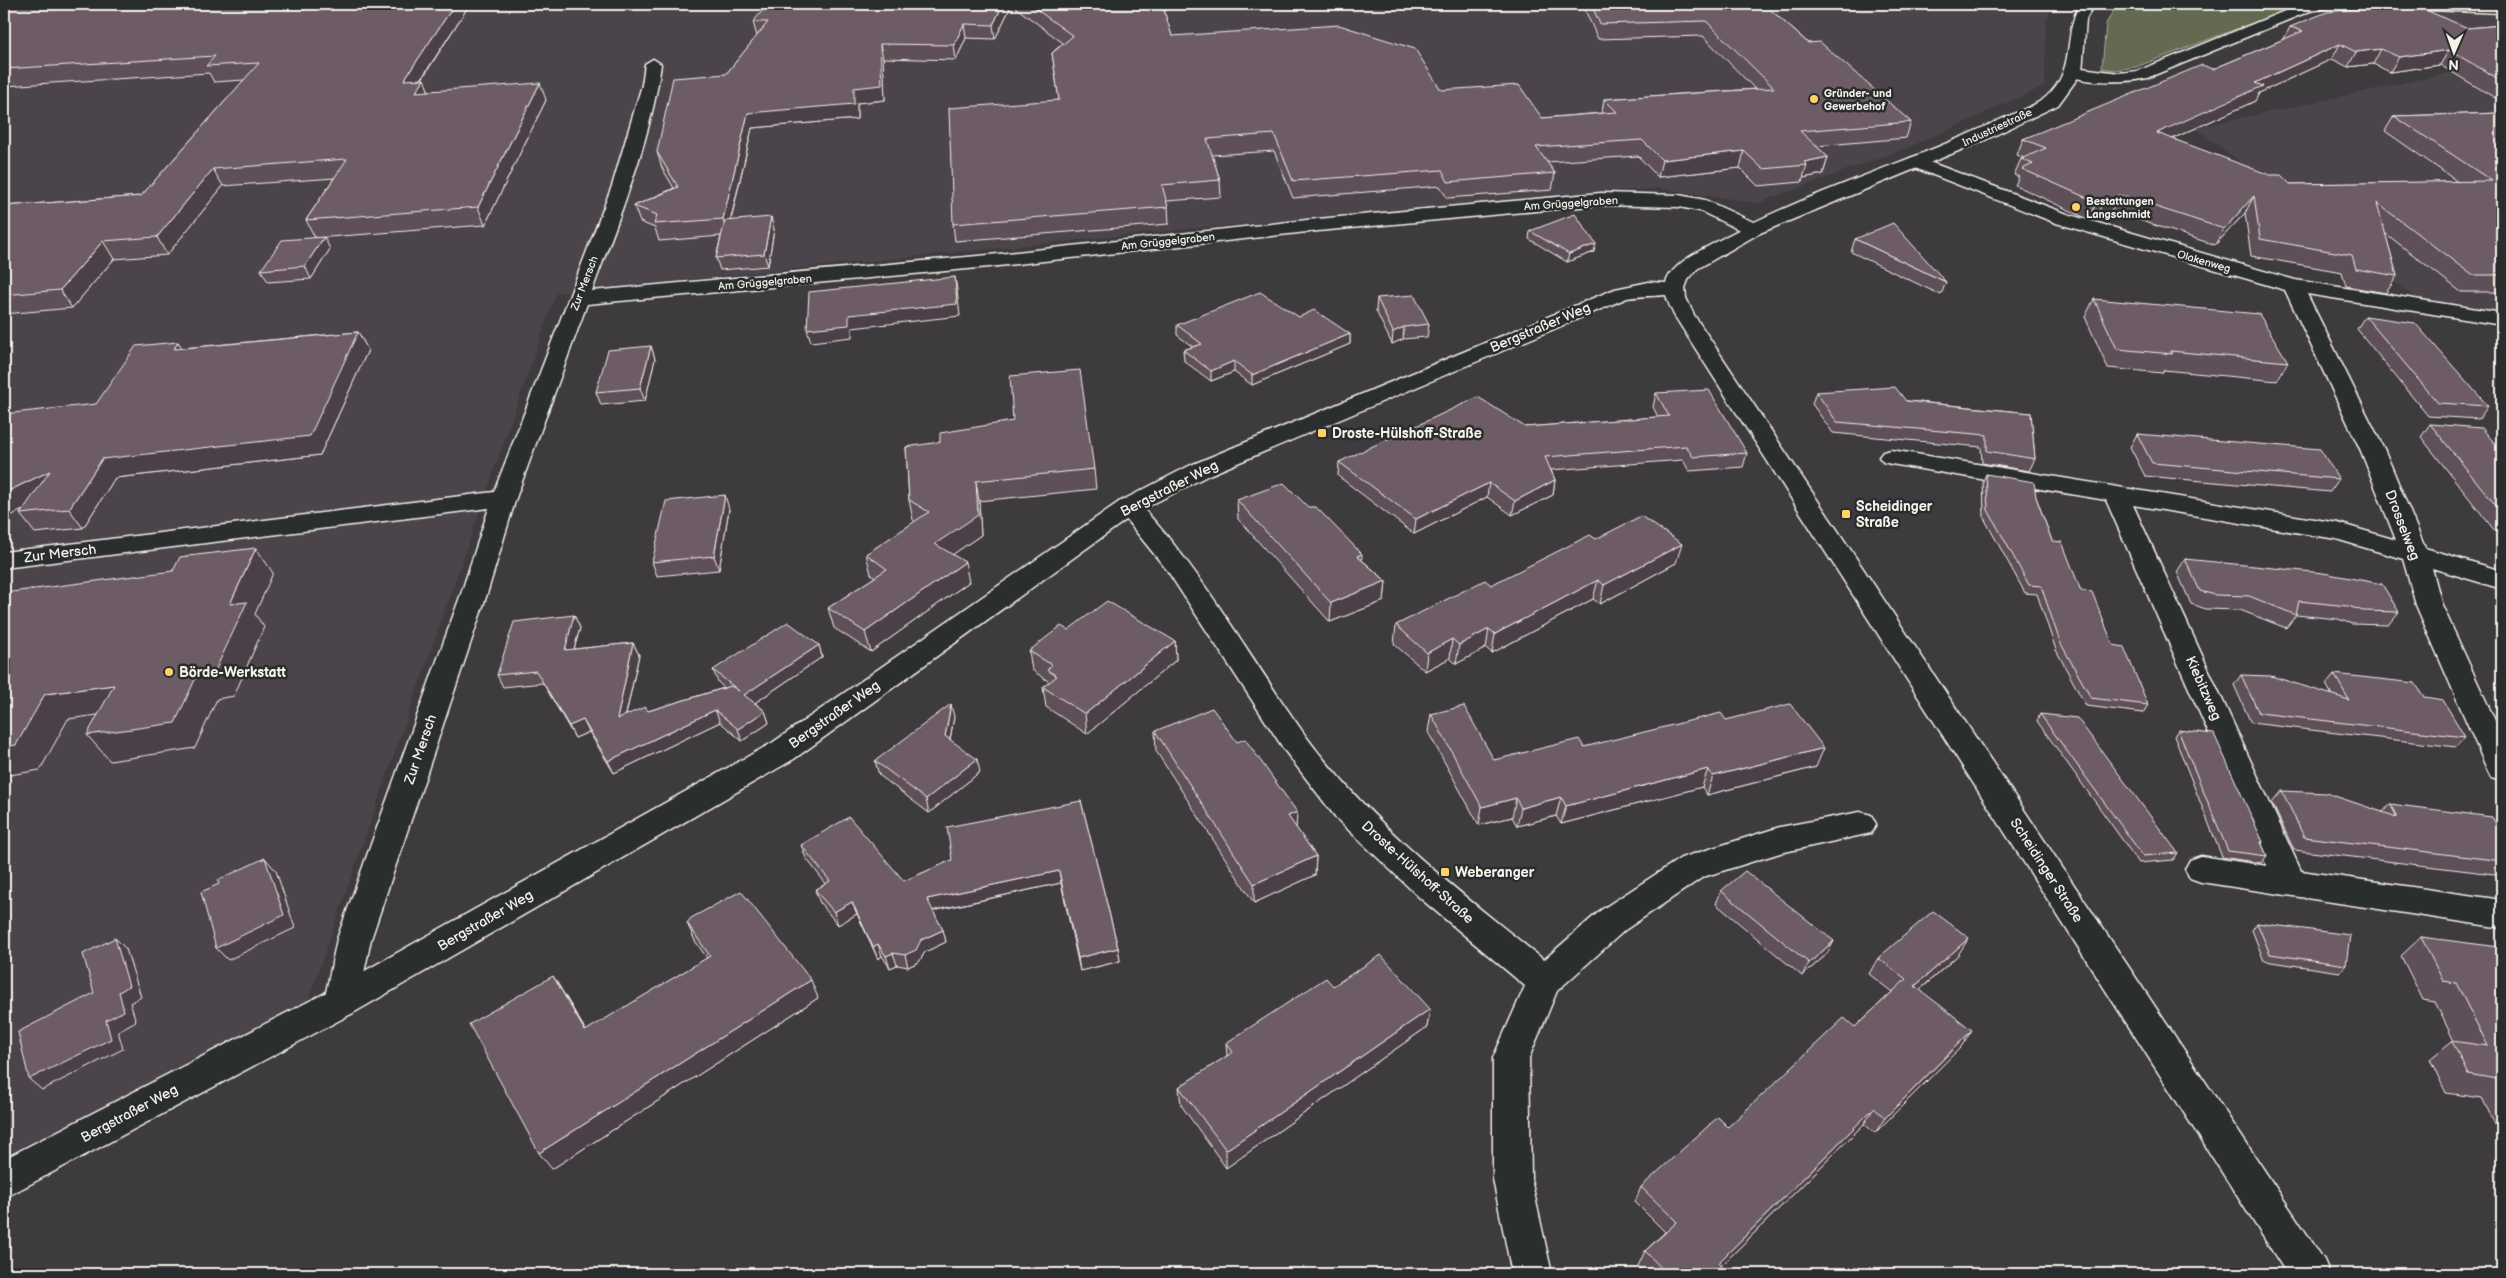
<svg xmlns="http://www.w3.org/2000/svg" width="2506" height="1278" viewBox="0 0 2506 1278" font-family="'Balsamiq Sans',sans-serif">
	<rect width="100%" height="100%" fill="#3e3b3f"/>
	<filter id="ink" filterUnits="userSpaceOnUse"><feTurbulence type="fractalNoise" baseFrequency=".02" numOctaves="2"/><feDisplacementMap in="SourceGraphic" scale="10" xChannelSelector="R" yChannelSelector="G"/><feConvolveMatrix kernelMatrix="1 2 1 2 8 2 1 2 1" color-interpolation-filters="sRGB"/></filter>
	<g filter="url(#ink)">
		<!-- built -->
		<path fill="#4c454b" d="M4,4L1526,5L2053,4L2046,20L2045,86L1909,147L1758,203L1658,188L1187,229L556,293L305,1009L4,1164Z
			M2381,4H2502V315L2422,303L2196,128L2464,70L2458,39Z"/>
		<!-- green -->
		<path fill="#636b51" stroke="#acae9c" d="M2117,4H2302L2136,67L2115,70L2102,68L2106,24Z"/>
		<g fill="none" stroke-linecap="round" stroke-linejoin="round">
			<!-- minor casing -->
			<g stroke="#f4f1e8" stroke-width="3">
				<path id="minor" d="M2302,4H2335L2333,7L2310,11L2147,78C2132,82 2075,85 2066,72L2074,67L2119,73L2138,71Z
					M2376,4L2502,5V13L2383,8Z
					M653,59L661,64C651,141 618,219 592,291L989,255L1307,220L1601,193L1679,195L1705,200L1760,225L1763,229L1760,233H1746L1700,211L1679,207L1601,205L1307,232L989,267L587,304L516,498L487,594L371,939L358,1002L353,1013L341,1017L329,1013L324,1002L337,939L461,594L489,508L4,568V552L494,492L612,186L642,85L645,64Z
					M1916,157L2070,215L2295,280L2502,313V325L2307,294L2385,451L2425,548L2502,571V589L2432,568L2442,605L2502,736V780L2491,777L2487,769L2416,605L2403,559L2336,539L2133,505L2301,871L2502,900V928L2201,882L2190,878L2185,869L2190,860L2201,856L2267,866L2106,500L1891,464L1883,462L1879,457L1883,452L1891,450L2338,523L2396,540L2361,451L2285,290L2056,223L1910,166L1907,162L1910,158Z
					M1128,499L1137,502C1203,571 1249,657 1305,735C1370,824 1458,891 1544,960L1601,910L1681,858L1780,827L1860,812L1871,815L1876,824L1871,833L1780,853L1703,877L1625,930L1557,991L1529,1058L1531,1179L1552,1274H1512L1493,1179V1058L1525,986L1420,898L1337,819L1285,751L1167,570L1116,507L1119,502Z"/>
			</g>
			<!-- tertiary casing -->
			<g stroke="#f4f1e8" stroke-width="3">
				<path id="tertiary" d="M1649,282L1682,284L1685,288L1682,292C1665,297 1645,295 1627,298L1209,475L1137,512L794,759L353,1013L4,1198V1159L329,991L772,743L1119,502L1191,465L1615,289Z"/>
			</g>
			<!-- secondary casing -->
			<g stroke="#f4f1e8" stroke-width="3">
				<path id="secondary" d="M2080,4H2094L2086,19L2082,72L2058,105L1985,140L1760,233L1697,269L1688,280L1685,288L1686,298L1694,315L2324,1260L2330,1274H2287L1674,315C1668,302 1661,290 1669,276C1680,260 1698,252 1714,243C1803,193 1904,165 1995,122C2009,115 2035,107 2046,97C2077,70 2062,36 2080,4Z"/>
			</g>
			<!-- minor -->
			<use href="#minor" fill="#2a2d2e" fill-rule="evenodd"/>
			<!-- tertiary -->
			<use href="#tertiary" fill="#2a2d2e" fill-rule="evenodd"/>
			<!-- secondary -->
			<use href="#secondary" fill="#2a2d2e" fill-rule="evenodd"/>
		</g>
		<!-- wall -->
		<path fill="#5e4f58" stroke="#f4f1e8" d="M4,4H470L422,79L429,91L546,100L485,225L315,238L306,220L334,178L223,186L167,255L114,259L72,308L4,314V206L141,196L244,80L214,82L209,73L4,86Z
			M1012,4L995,39L966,38L956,60L883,58L885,100L857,103V119L752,128L731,220L774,229L768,266L720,270L716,258L721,236L659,241L655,228L640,222L634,206L674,188L662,168L657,152L726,74L757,36L753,22Z
			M1015,4H1171L1164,12L1172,36L1441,90L1542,118L1602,113L1604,99L1755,89L1703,36L1598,39L1585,10L1586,4H1764L1808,43L1911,122L1906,138L1816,146L1828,157L1823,174L1803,178L1802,182L1758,186L1740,168L1658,177L1638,156L1547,162L1555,173L1552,190L1447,198L1440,186L1293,198L1274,151L1212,155L1220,180L1221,197L1166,201L1168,207L1169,224L955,241L953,224L1059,100L1052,53L1063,43L1015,7Z
			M2381,6L2468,28L2502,25V102L2440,65L2390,72L2373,64L2348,67L2332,59L2259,93L2255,101L2172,139L2290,184L2458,182L2385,131L2394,116L2502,113V292H2461L2385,233L2397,276L2386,293L2346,286L2342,272L2251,256L2245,213L2215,245L2111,211L2096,218L2090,216L2086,218L2015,185L2019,177L2014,175L2021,159L2024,158L2017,155L2023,139L2213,69L2284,39L2290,27Z
			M1530,231L1594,252L1567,262L1529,239Z
			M1855,239L1946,282L1941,295L1851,252Z
			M330,249L311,279L268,282L261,270Z
			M1377,298L1429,324L1427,337L1403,339L1392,344L1376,311Z
			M2094,299L2288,362L2277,381L2164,370L2162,373L2108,368L2085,317Z
			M2365,316L2488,406L2479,419L2428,416L2357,329Z
			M1299,317L1350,334V344L1252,385L1234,372L1211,381L1184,361L1183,350L1193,347L1177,335V325Z
			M358,332L368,350L320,455L115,478L83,528L35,533L20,514L96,404L178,342L182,348Z
			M651,346L655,359L645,401L601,405L596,392Z
			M1816,392L2031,413L2035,459L2029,471L1982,463L1981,447L1833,433L1812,404Z
			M1656,393L1747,453L1743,467L1689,471L1683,460L1551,470L1555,480L1553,495L1512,515L1487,497L1414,534L1338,476L1339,462L1525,427L1658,417L1653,407Z
			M2430,424L2502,452V540L2421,437Z
			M2137,434L2339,479L2330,492L2145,476L2130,447Z
			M906,447L1094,469L1096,489L979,501L981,535L953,554L969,582L871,652L834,628L828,608L875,577L871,574L866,554L915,522L913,520L909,500Z
			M1986,474L2036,497L2052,541L2148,705L2143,713L2086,706L2056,650L2037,594L2025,593L1984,518L1983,481Z
			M1237,500L1362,560L1386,581L1384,601L1330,622L1238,519Z
			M729,509L719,570L657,576L652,562Z
			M1596,539L1676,563L1600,604L1593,599L1492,653L1486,648L1456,664L1450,658L1425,671L1394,644L1396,625L1491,585Z
			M2185,559L2399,612L2388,625L2352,624L2338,619L2296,615L2286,628L2240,610L2206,609L2191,604L2177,572Z
			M574,615L580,628L574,649L633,643L639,655L626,715L648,711L724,688L718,682L713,670L819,645L822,657L755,703L765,711L769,723L742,741L720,722L614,773L589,732L575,738L543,683L503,687L497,675Z
			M1068,630L1175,641L1176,660L1087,734L1046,707L1043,687L1049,683L1048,681L1032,670L1029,651Z
			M2334,674L2424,697L2465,737L2456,747L2251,723L2234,685L2241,675L2332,695L2326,684Z
			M1431,714L1494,760L1584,747L1726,720L1816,767L1707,795L1702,787L1561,824L1556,816L1517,826L1512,817L1479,825L1428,732Z
			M2040,714L2178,853L2173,860L2139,863L2037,721Z
			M954,717L950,740L980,772L929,813L879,775L875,761Z
			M2178,730L2263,842L2262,844L2267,856L2261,863L2222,857L2174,736Z
			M1155,731L1296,828L1316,856L1315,875L1254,903L1156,751Z
			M2282,791L2383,812L2390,804L2502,834V875L2294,850L2272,803Z
			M1081,801L1118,948L1120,961L1080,971L1061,883L933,911L943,930L946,942L925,952L919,962L908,967L897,965L890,968L882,956L878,959L857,914L838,925L820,903L815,890L826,884L806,858L801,845L904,881L952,860Z
			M1721,891L1834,941L1827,954L1802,976L1716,904Z
			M687,923L818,998L552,1169L564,994L586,1031L707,958L695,941Z
			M2257,923L2346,965L2340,972L2264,961L2252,930Z
			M2421,937L2502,954V1138L2482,1098L2446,1093L2430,1059L2452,1041H2454L2435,1002L2423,1000L2401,956Z
			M1958,955L1920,990L1961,1047L1875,1133L1864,1124L1721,1266L1729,1274H1646L1638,1266L1645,1251L1665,1232L1635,1202L1641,1187L1728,1127L1855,1027L1892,992L1869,974L1878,958Z
			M1333,986L1430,1009L1427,1027L1226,1168L1181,1105L1179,1087L1227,1056L1226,1043Z"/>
		<!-- shaded-wall -->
		<path fill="#4c4047" stroke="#f4f1e8" d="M455,4H470L410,96L404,80Z
			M1003,4H1012L995,39L993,25Z
			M1161,4H1171L1162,16Z
			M964,24L966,38L956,60L954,45Z
			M880,44L883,58L885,100L857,103V119L752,128L727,235L723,219L748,113L854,88Z
			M2340,44L2332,59L2259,93L2255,101L2150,149L2157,133L2255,83Z
			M2381,49L2373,64L2348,67L2356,52Z
			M2449,50L2440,65L2390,72L2399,57Z
			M424,79L430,95L416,92Z
			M540,83L546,100L485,225L478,207Z
			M1744,151L1740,168L1658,177L1662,160Z
			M1828,157L1823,174L1803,178L1807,165L1804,162Z
			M213,169L223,186L167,255L157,237Z
			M2119,195L2111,211L2096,218L2103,202Z
			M2254,196L2245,213L2215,245L2224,229Z
			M2098,200L2090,216L2086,218L2094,201Z
			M771,217L774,229L768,266L764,254Z
			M324,237L330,249L311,279L305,266Z
			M103,241L114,259L72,308L60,290Z
			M1596,244L1594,252L1567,262L1569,254Z
			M955,277L957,290L960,316L852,328V337L811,342L807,329L849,315Z
			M1404,327L1403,339L1392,344L1393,332Z
			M358,332L368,350L320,455L115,478L83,528L69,509L102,459Z
			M1350,334V344L1252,385V375Z
			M178,342L190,360L174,349Z
			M651,346L655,359L645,401L640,388Z
			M1234,361V372L1211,381V371Z
			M50,471L64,490L4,519V493Z
			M1555,480L1553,495L1512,515L1515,501Z
			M976,481L979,501L981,535L939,564L935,544Z
			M1489,483L1487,497L1414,534L1416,519Z
			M725,495L729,509L719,570L714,556Z
			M1682,544L1676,563L1600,604L1604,585Z
			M256,548L273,573L255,614L264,627L234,696L217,699L195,748L110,761L87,735L230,604Z
			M1362,554L1361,574L1357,556Z
			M965,562L969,582L871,652L865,632Z
			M1598,580L1593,599L1492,653L1495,634Z
			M1386,581L1384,601L1330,622L1331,603Z
			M574,615L580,628L570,663L565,650Z
			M1489,629L1486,648L1456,664L1459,645Z
			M1452,639L1450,658L1425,671L1427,653Z
			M1175,641L1176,660L1087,734L1085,714Z
			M633,643L639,655L622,732L617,719Z
			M819,645L822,657L749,707L744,695Z
			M114,685L135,710L68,719L40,770L4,776V747L45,694Z
			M951,704L954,717L948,750L945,736Z
			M715,710L720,722L614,773L608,761Z
			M765,711L769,723L742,741L738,729Z
			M583,720L589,732L575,738L569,726Z
			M1824,748L1816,767L1707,795L1713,776Z
			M977,759L980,772L929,813L926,799Z
			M1708,769L1702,787L1561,824L1566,806Z
			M1561,797L1556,816L1517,826L1521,808Z
			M1516,798L1512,817L1479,825L1482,807Z
			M1297,812L1296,832L1288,816Z
			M1316,856L1315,875L1254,903V884Z
			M265,858L276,871L295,928L228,960L216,948Z
			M1059,871L1061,883L931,911L927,899Z
			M852,902L857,914L838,925L834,912Z
			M943,930L946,942L925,952L919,962L908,967L905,955L921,940Z
			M115,938L126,949L141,997L130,1003L136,1021L118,1031L123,1049L42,1090L29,1079L106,1020L119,992Z
			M1969,938L1958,955L1905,1003L1915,986Z
			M1834,941L1827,954L1802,976L1809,963Z
			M878,944L882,956L878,959L873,947Z
			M1118,948L1120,961L1080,971L1078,958Z
			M893,953L897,965L890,968L886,956Z
			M553,976L564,994L596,1048L585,1031Z
			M811,980L818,998L552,1169L539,1153Z
			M1430,1009L1427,1027L1226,1168V1150Z
			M1972,1030L1961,1047L1875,1133L1885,1118Z
			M1874,1108L1864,1124L1713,1274L1718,1263Z"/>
		<!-- building -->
		<path fill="#6d5c66" stroke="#f4f1e8" d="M4,4H455L404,80L424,79L416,92L540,83L478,207L306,220L347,159L213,169L157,237L103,241L60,290L4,295V206L141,196L259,63L206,66L215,56L4,69Z
			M768,4H1003L993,25L964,24L954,45L880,44L882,85L854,88V104L748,113L723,219L654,224L657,215L634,206L678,187L657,152L673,78L726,74L768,22H753Z
			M1029,4H1162L1172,36L1339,25L1415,49L1441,90L1519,85L1542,118L1617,112L1604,99L1774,88L1706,21L1600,24L1591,4H1764L1808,43L1820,42L1911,122L1800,131L1828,157L1804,162L1807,165L1763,169L1744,151L1662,160L1642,140L1536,147L1555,173L1448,182L1442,170L1293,181L1274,134L1207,139L1220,180L1162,185L1168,207L953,224L949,108L1059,100L1052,53L1073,36Z
			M2368,4H2380L2381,6L2394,4H2411L2468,28L2502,25V81L2449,50L2399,57L2381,49L2356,52L2340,44L2255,83L2263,86L2157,133L2270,175H2281L2290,184L2492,181L2394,116L2502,113V275H2472L2377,203L2397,276L2356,269L2352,255L2260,239L2254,196L2224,229L2119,195L2103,202L2098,200L2094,201L2022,169L2033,164L2021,159L2046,148L2023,139L2202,65L2213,69L2303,31L2290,27L2327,12L2355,9Z
			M1575,214L1596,244L1569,254L1530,231Z
			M771,217L764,254L716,258L725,221Z
			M1893,223L1946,282L1855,239Z
			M324,237L305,266L261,270L282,240Z
			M955,277L957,304L849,315V325L807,329L809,292Z
			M1260,292L1299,317L1314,310L1350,334L1252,375L1234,361L1211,371L1183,350L1202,344L1177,325Z
			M1414,295L1429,324L1404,327L1393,332L1377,298Z
			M2094,299L2259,314L2288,362L2170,351L2172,354L2117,349Z
			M2365,316L2415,323L2488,406L2438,403Z
			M358,332L310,436L102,459L69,509L20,514L50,471L4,493V414L96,404L136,346L178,342L174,349Z
			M651,346L640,388L596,392L608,350Z
			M1080,370L1094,469L976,481L978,515L935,544L965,562L865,632L828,608L887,569L866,554L929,512L909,500L906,447L940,442V433L1013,421L1010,376Z
			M1895,387L1906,401L2031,413L2035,459L1987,451V435L1837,422L1816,392Z
			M1709,390L1747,453L1693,457L1686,446L1545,457L1555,480L1515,501L1489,483L1416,519L1339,462L1478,397L1525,427L1669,416L1656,393Z
			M2430,424L2482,428L2502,452V513Z
			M2137,434L2320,449L2339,479L2152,463Z
			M1986,474L2034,482L2036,497L2052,541L2062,542L2081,591L2092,592L2113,645L2124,647L2148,705L2091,698L2060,642L2041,586L2029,585L1988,510Z
			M1284,483L1308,507H1316L1362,554L1357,556L1386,581L1331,603L1237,500Z
			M725,495L714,556L652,562L666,501Z
			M1641,516L1682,544L1604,585L1598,580L1495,634L1489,629L1459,645L1452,639L1427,653L1396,625L1485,580L1491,585L1590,535L1596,539Z
			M256,548L230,604L247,602L215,671L198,673L175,723L87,735L114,685L45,694L16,745L4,747V593L173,571L180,557Z
			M2185,559L2323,573L2382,584L2399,612L2363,611L2348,606L2299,601L2296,615L2249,596L2215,595L2200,591Z
			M1107,601L1175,641L1085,714L1043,687L1057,676L1047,670L1052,665L1029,651L1061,626L1068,630Z
			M574,615L565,650L633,643L617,719L645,707L648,711L731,686L739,691L713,670L788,622L819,645L744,695L765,711L738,729L715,710L608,761L583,720L569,726L536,671L497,675L514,622Z
			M2334,674L2415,683L2424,697L2443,700L2465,737L2259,713L2241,675L2271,676L2349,700Z
			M951,704L945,736L977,759L926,799L875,761Z
			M1790,704L1824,748L1713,776L1708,769L1566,806L1561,797L1521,808L1516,798L1482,807L1431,714L1464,706L1494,760L1579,739L1584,747L1721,713L1726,720Z
			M1212,708L1237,742L1245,739L1297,812L1288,816L1316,856L1254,884L1155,731Z
			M2040,714L2077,718L2178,853L2143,856Z
			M2178,730L2214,734L2263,842H2261L2267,856L2228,851Z
			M2282,791L2326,793L2397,817L2390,804L2492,817L2502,834V861L2304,837Z
			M1081,801L1118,948L1078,958L1059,871L927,899L943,930L921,940L916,950L905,955L893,953L886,956L878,944L873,947L852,902L834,912L815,890L830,881L801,845L849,817L904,881L952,860L947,827Z
			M265,858L284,915L216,948L201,892L219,884L218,880Z
			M1745,871L1834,941L1809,963L1721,891Z
			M741,891L811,980L539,1153L469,1024L553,976L585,1031L710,956L687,923L691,918Z
			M1933,911L1969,938L1915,986L1972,1030L1885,1118L1874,1108L1718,1263L1729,1274H1667L1645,1251L1677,1222L1641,1187L1718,1117L1728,1127L1844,1018L1855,1027L1906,979L1878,958Z
			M2257,923L2350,935L2346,965L2270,954Z
			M2421,937L2499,947L2502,954V1080L2468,1074L2452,1041L2488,1046L2456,983L2443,981Z
			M115,938L129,986L119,992L124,1011L106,1020L111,1039L29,1079L18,1032L94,993L83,954Z
			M1381,955L1430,1009L1226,1150L1179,1087L1233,1052L1226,1043L1326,978L1333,986Z"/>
	</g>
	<!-- markers -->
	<g fill="#ffd166" stroke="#2a2d2e" stroke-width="2">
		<circle cx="1814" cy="99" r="5"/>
		<circle cx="2076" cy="207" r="5"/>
		<rect x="1317" y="428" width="10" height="10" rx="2.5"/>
		<rect x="1841" y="509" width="10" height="10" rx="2.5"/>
		<circle cx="169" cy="672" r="5"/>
		<rect x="1440" y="867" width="10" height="10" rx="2.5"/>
	</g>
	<g text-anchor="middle" stroke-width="5" stroke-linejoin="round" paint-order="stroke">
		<!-- far-poi labels -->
		<g font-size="11" font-weight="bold" fill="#f4f1e8" stroke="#2a2d2e" text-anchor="start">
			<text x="1824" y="97">Gründer- und<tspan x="1824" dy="13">Gewerbehof</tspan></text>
			<text x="2086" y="205">Bestattungen<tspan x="2086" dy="13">Langschmidt</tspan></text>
		</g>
		<!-- far-street labels -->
		<g font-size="11" fill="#f4f1e8" stroke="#2a2d2e">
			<text transform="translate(1997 127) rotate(-25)" y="4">Industriestraße</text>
			<text transform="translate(1571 203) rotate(-4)" y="4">Am Grüggelgraben</text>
			<text transform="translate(1168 241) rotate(-6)" y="4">Am Grüggelgraben</text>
			<text transform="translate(2204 261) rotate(16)" y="4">Olakenweg</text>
			<text transform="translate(765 282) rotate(-5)" y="4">Am Grüggelgraben</text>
			<text transform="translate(584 283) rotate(-69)" y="4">Zur Mersch</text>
		</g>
		<!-- street labels -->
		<g font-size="14" fill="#f4f1e8" stroke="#2a2d2e">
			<text transform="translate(1540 327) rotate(-23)" y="5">Bergstraßer Weg</text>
			<text transform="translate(1169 488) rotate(-27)" y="5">Bergstraßer Weg</text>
			<text transform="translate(2403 525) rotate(69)" y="5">Drosselweg</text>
			<text transform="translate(60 553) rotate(-7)" y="5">Zur Mersch</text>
			<text transform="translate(2204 688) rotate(66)" y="5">Kiebitzweg</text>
			<text transform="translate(834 714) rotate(-35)" y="5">Bergstraßer Weg</text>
			<text transform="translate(420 749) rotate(-71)" y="5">Zur Mersch</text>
			<text transform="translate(2047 870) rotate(57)" y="5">Scheidinger Straße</text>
			<text transform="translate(1418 872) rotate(42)" y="5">Droste-Hülshoff-Straße</text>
			<text transform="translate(485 920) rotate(-30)" y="5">Bergstraßer Weg</text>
			<text transform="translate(129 1113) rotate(-28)" y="5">Bergstraßer Weg</text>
		</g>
		<!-- poi labels -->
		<g font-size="14" font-weight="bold" fill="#f4f1e8" stroke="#2a2d2e" text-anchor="start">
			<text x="1332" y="438">Droste-Hülshoff-Straße</text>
			<text x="1856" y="511">Scheidinger<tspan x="1856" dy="16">Straße</tspan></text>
			<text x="179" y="677">Börde-Werkstatt</text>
			<text x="1455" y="877">Weberanger</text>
		</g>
	</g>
	<!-- margin -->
	<rect width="2506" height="1278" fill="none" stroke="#2a2d2e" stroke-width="20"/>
	<rect x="10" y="10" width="2486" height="1258" fill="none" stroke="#f4f1e8" stroke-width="2" filter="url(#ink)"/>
	<!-- north arrow -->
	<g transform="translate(2454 52) rotate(182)" stroke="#2a2d2e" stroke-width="4" paint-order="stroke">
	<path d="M0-4L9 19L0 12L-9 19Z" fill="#f4f1e8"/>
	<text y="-8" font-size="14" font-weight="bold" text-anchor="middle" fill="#f4f1e8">N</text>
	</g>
</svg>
